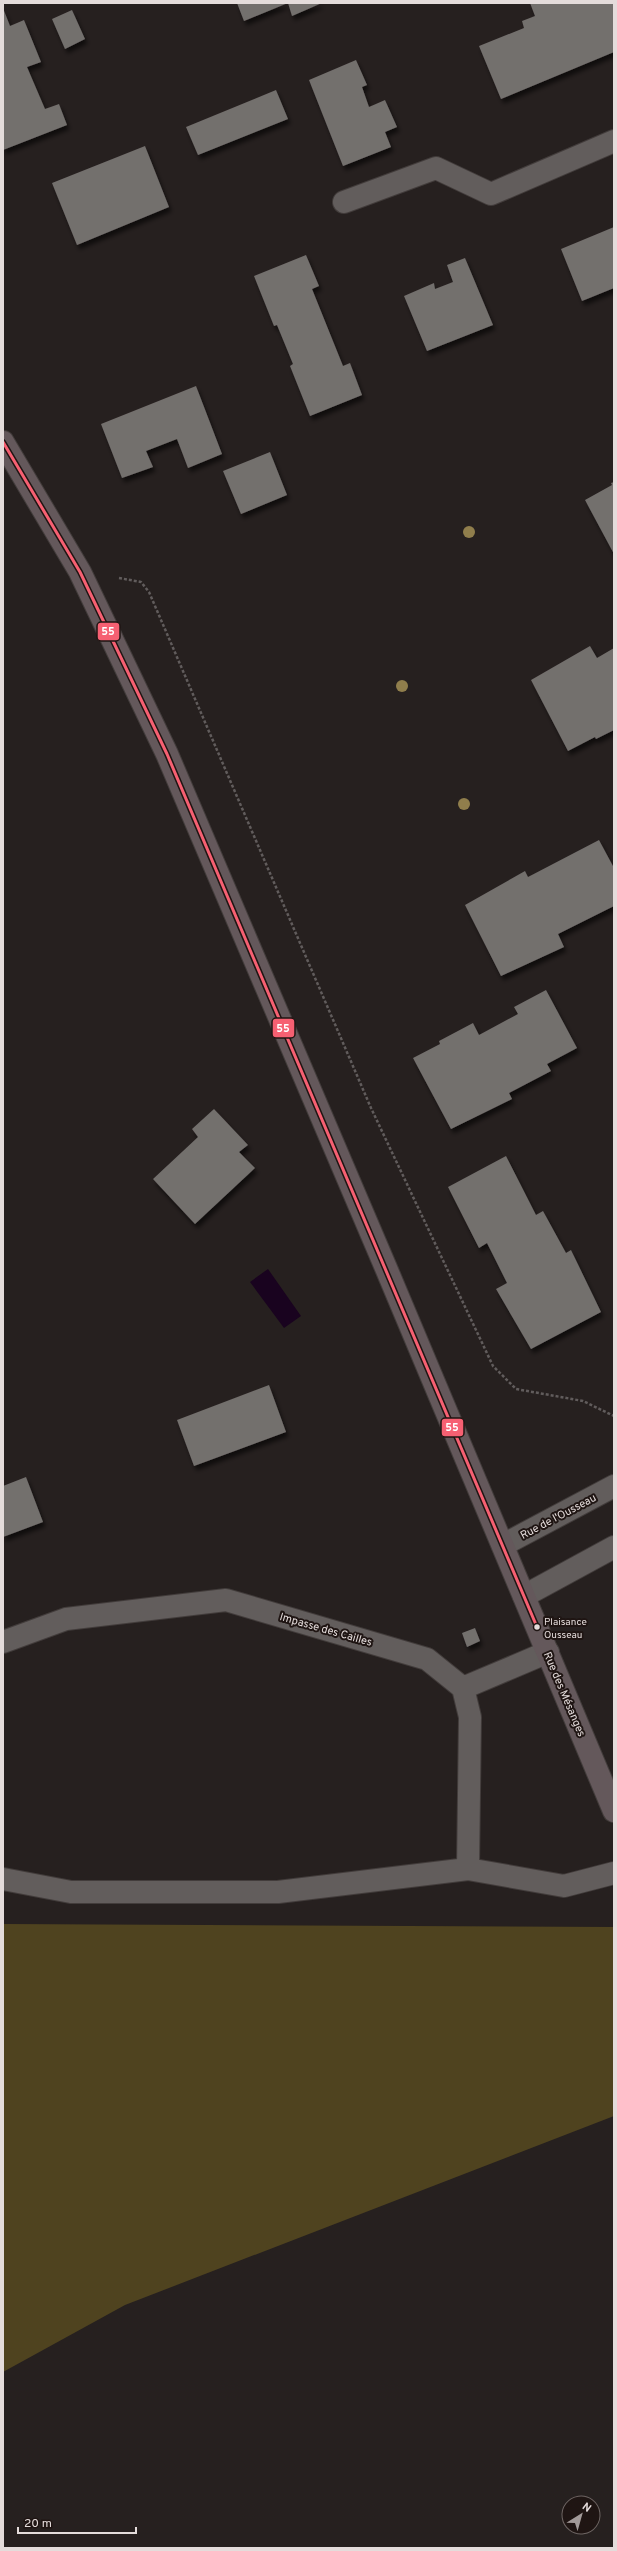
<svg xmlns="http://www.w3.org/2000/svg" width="617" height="2551" viewBox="0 0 617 2551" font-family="Overpass,sans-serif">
	<defs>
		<filter id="shadow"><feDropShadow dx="2.5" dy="4.5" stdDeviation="2" flood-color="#0009"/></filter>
	</defs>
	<rect width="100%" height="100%" fill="#26201f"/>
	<!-- green -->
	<path fill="#4f431f" d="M3,1924L614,1927V2116L125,2305L3,2372Z"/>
	<!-- water -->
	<path fill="#19031f" d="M268,1269L301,1316L284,1328L250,1282Z"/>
	<!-- building -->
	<path fill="#736f6d" filter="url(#shadow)" d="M237,3H322L292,16L288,3L244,21Z
		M530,3H614V52L501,99L479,46L524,28L522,21L535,16Z
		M3,8L10,26L24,20L41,62L27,67L45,109L59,104L67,125L3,150Z
		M72,10L85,39L65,49L52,19Z
		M356,60L367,85L362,87L369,107L385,100L397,127L385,132L391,147L343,166L309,80Z
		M276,90L288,119L198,155L186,127Z
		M145,146L169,207L77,245L52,183Z
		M614,227V288L582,301L561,249Z
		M306,255L319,286L312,289L343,366L350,363L362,395L310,416L290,366L293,364L277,325L274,326L254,276Z
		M465,258L493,325L427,351L404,296L434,283L435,289L453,282L447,265Z
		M196,386L222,454L188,468L177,439L146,451L153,467L122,478L101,424Z
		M270,452L287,495L241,514L223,471Z
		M614,482V554L585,500L612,485L611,483Z
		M590,646L597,658L614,648V730L596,739L595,737L568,751L531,680Z
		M599,840L614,868V906L558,934L564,947L501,976L465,905L525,871L528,877Z
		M546,990L577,1048L547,1064L551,1071L509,1093L512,1099L451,1129L413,1058L440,1044L439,1041L473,1023L479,1035L518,1014L514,1007Z
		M214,1109L248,1145L239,1152L255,1168L195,1224L153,1179L198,1137L192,1129Z
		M506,1156L536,1215L543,1211L566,1253L571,1250L601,1312L531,1349L496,1289L507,1283L487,1243L479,1248L448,1187Z
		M269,1385L286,1432L194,1466L177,1420Z
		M26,1477L43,1522L3,1537V1486Z
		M475,1628L480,1641L467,1647L462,1633Z"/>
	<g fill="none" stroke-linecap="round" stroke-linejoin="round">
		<!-- minor casing -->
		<g stroke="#423c3b" stroke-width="24">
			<path id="minor" d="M344,202L436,168L491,194L614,141
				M503,1545L614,1486
				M524,1596L614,1547
				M3,1642L66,1619L226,1600L427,1659L463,1688L470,1717L468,1869
				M463,1688L548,1652
				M3,1879L71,1892H278L468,1869L564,1886L614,1873"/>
		</g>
		<!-- major casing -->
		<g stroke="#423c3b" stroke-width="24">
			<path id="major" d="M3,442L80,572L167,754L386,1268L614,1811"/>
		</g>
		<!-- path -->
		<path stroke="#615c5c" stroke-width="2.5" stroke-dasharray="3 2" stroke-linecap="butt" d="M119,578L141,582L149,592L371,1108L493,1366L516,1389L583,1401L614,1416"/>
		<!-- minor -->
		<use href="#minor" stroke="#625d5c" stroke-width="22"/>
		<!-- major -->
		<use href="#major" stroke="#64585b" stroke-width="22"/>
		<!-- bus-1 casing -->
		<g stroke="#1f1513" stroke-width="6">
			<path id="bus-1" d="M3,442L80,572L167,754L537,1627"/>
		</g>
		<!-- bus-1 -->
		<use href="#bus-1" stroke="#f66072" stroke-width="3"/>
	</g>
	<!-- trees -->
	<g fill="#907e4c">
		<circle cx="469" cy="532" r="6"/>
		<circle cx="402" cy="686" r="6"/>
		<circle cx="464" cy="804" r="6"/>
	</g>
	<!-- markers -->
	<circle fill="#e4dcdb" stroke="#1f1513" stroke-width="1.5" cx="537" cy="1627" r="3.5"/>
	<g text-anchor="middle" stroke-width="4" stroke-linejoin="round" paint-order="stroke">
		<!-- bus labels -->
		<g font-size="10" fill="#e4dcdb" stroke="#1f1513" text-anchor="start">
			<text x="544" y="1625">Plaisance<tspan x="544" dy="13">Ousseau</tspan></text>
		</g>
		<!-- street labels -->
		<g font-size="11" fill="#e4dcdb" stroke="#1f1513">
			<text transform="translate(558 1516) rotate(-28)" y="4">Rue de l'Ousseau</text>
			<text transform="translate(326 1629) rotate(16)" y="4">Impasse des Cailles</text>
			<text transform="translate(565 1694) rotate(67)" y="4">Rue des Mésanges</text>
		</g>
	</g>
	<g stroke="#1f1513" stroke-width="1.5">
		<rect x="97" y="622" width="23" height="19" rx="4" fill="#f66072"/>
		<rect x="272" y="1018" width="23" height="20" rx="4" fill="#f66072"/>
		<rect x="441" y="1418" width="23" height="19" rx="4" fill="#f66072"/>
	</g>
	<g font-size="11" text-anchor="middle" font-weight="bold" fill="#fff">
		<text x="108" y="635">55</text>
		<text x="283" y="1032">55</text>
		<text x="452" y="1431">55</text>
	</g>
	<!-- border -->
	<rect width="617" height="2551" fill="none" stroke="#e4dcdb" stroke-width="8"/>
	<!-- north arrow -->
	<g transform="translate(581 2515) rotate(37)"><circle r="19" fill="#1f1513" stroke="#6e6563"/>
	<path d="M0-3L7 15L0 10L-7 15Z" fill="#a29a99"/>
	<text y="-6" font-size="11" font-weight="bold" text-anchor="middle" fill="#e4dcdb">N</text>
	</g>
	<!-- scale -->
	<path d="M18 2527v6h118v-6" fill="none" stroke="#e4dcdb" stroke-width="2"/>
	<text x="24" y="2527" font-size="12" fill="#e4dcdb" stroke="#1f1513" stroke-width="3" paint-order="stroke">20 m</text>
</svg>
